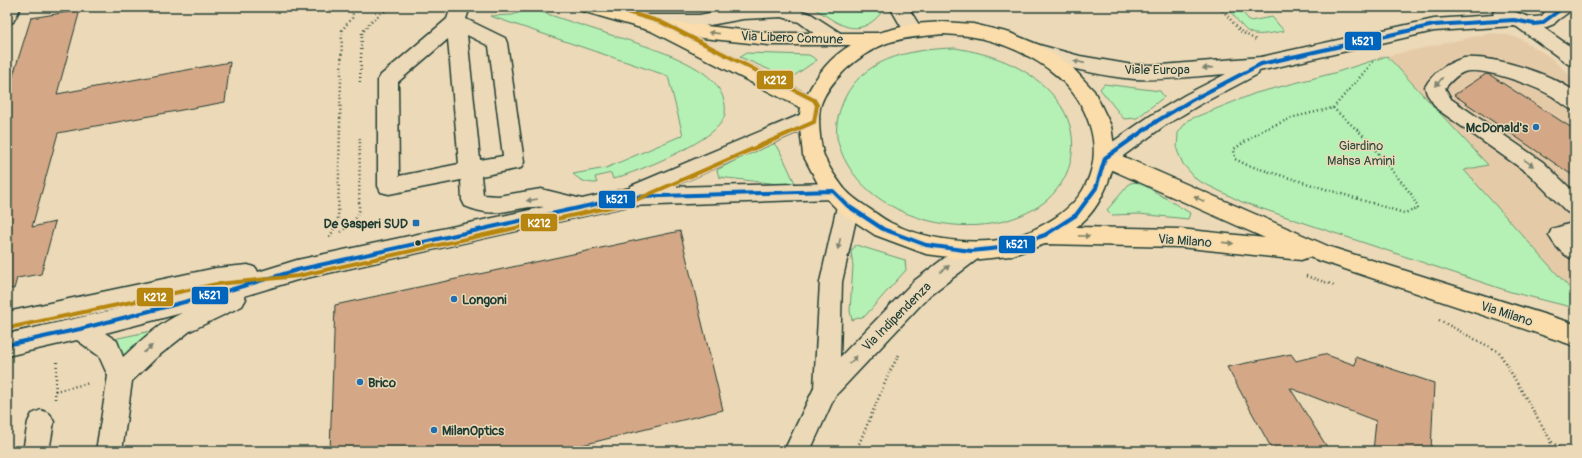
<svg xmlns="http://www.w3.org/2000/svg" width="1582" height="458" viewBox="0 0 1582 458" font-family="Pangolin,sans-serif">
	<rect width="100%" height="100%" fill="#ecd9b7"/>
	<filter id="ink" filterUnits="userSpaceOnUse"><feTurbulence type="fractalNoise" baseFrequency=".025" numOctaves="2"/><feDisplacementMap in="SourceGraphic" scale="8" xChannelSelector="R" yChannelSelector="G"/><feConvolveMatrix kernelMatrix="1 2 1 2 8 2 1 2 1" color-interpolation-filters="sRGB"/></filter>
	<g filter="url(#ink)">
		<!-- built -->
		<path fill="#e5caa8" d="M1491,33L1504,34L1521,39L1550,57L1575,80V294L1463,170L1487,165L1387,56Z"/>
		<!-- green -->
		<path fill="#b5f0b4" stroke="#6a9674" d="M812,7H880L882,12C857,42 838,23 812,7Z
			M1227,7H1238L1250,21L1272,17L1284,31C1246,38 1250,36 1227,7Z
			M530,9C540,11 550,15 559,18C577,24 594,29 611,35C640,44 692,59 713,81C723,92 731,111 720,124C704,145 639,171 613,179L611,173L595,177L597,183C586,183 581,181 573,174L606,168L683,135L668,76L490,16L512,15Z
			M955,48C991,54 1025,65 1051,93C1081,125 1080,170 1047,200C1032,213 1009,221 990,224C931,233 855,204 838,142C835,131 837,118 841,107C858,58 910,49 955,48Z
			M746,53L809,55L817,60L785,82L770,70L740,57Z
			M1387,56L1488,165L1464,170L1575,294V308L1511,292L1242,202L1197,180L1183,164L1177,150L1178,133L1188,120L1256,93L1334,73Z
			M1104,84L1160,91L1164,97L1137,118L1124,119L1100,89Z
			M771,141L779,149L795,183L789,187L778,184L719,177L717,170Z
			M1139,182L1190,213L1188,219L1139,214L1112,215L1107,210L1130,183Z
			M856,245L905,260L906,270L865,316L852,320L850,311L853,266L851,251Z
			M156,330L122,364L113,341L114,339Z"/>
		<!-- building -->
		<path fill="#d4a886" stroke="#1f3d34" d="M80,10L57,94L230,62L225,102L58,133L32,227L55,222L41,274L17,278L14,289L7,288V95L31,18Z
			M1486,74L1490,75L1575,130V177L1454,95Z
			M680,231L723,410L558,451H330L335,305Z
			M1291,354L1296,361L1324,354L1355,365L1356,357L1434,383L1431,451H1373L1376,421L1290,388L1327,447L1308,451H1273L1227,367Z"/>
		<g fill="none" stroke-linecap="round" stroke-linejoin="round">
			<!-- minor casing -->
			<g stroke="#1f3d34" stroke-width="3">
				<path id="minor" d="M7,7H21L13,22L7,24Z
					M451,7H470L466,19L505,38L507,43L524,162L521,168L481,176L483,195L498,196L541,189L582,199L630,188L631,186L809,111L816,114L819,119L816,124L671,187L833,183L841,185L844,191L841,197L833,199L628,206L297,280L244,296L246,299L242,306L190,331L157,357L132,381L122,451H96L108,376L99,356L77,340L7,356V334L122,308L7,332V312L216,268L248,265L256,268L258,272L297,260L544,207C512,205 500,221 465,206L462,200L461,180L389,194L381,192L378,186V80L381,75L447,19ZM467,35L489,46L503,156L480,160ZM448,39L459,164L399,176L398,82ZM182,313C160,323 141,340 123,357L117,341L105,333Z
					M742,7H790L811,14L842,34L844,39L842,44L835,45L828,44L799,22L782,17L743,19L699,27H639L633,25L630,21L633,17L639,15H699Z
					M890,7H908L922,30L920,35L913,36L906,35Z
					M1503,7C1517,11 1526,20 1542,16C1549,4 1561,7 1573,7C1568,15 1559,17 1554,24L1544,28L1575,50V66L1568,64L1517,27L1514,26L1434,31L1259,71L1258,74L1199,105L1164,126L1112,164L1105,166L1098,164L1095,158L1098,152L1150,116L1185,95L1226,74C1195,76 1164,81 1134,79C1097,76 1060,65 1025,55L1023,50L1025,45L1032,43L1080,56L1133,65H1162L1261,57L1434,19L1494,15L1493,13L1496,9Z
					M1464,58C1495,56 1551,73 1575,92V111C1566,108 1560,101 1552,96C1535,86 1483,66 1464,72C1456,75 1450,82 1445,88L1451,99L1543,162L1575,193V215L1567,212L1529,174L1437,109L1427,94L1425,87C1434,71 1447,63 1464,58Z
					M848,197L856,200L859,206L842,282L840,357L914,281L963,244L971,242L979,244L982,251L979,258L930,295L835,396L810,451H784L814,388L820,282L837,206L840,200Z
					M1575,222V260C1564,256 1554,246 1549,235L1552,229Z
					M41,410L50,414L54,422L49,451H23L28,422L32,414Z"/>
			</g>
			<!-- major casing -->
			<g stroke="#1f3d34" stroke-width="3">
				<path id="major" d="M579,7H610L666,23L671,22L769,33H878L913,24L943,22L973,24L1010,33L1039,45L1070,65L1094,91L1111,126L1115,153L1330,247L1575,324V346L1309,257L1301,260L1180,247L1045,244L1010,256L971,260L926,254L875,235L840,212L825,197L803,155L799,119L801,108L651,31L582,11ZM943,34C953,35 964,35 974,37C1002,42 1034,56 1056,75C1087,101 1105,146 1086,184C1074,211 1038,231 1010,238C972,246 926,240 891,223C883,219 876,213 868,208C858,201 847,194 840,183C834,175 826,163 823,153C820,141 817,116 821,104C826,90 835,80 845,70C857,59 871,49 887,43C905,37 924,36 943,34ZM693,37L769,45H851C830,57 818,74 807,94ZM1112,170L1265,238L1180,229L1076,227C1095,214 1106,191 1112,170Z"/>
			</g>
			<!-- path -->
			<path stroke="#1f3d34" stroke-width="2.5" stroke-dasharray="1 3" stroke-linecap="butt" d="M1220,7L1240,31L1256,40
				M360,82L362,33L372,20L391,7
				M1333,108L1365,137L1412,195L1418,209L1404,213L1247,165L1235,159L1234,149L1263,130L1294,117Z
				M1333,108L1374,61
				M341,232L355,220L359,211L360,137
				M330,237L338,220L342,30L352,18L354,7
				M1306,276L1334,285
				M1439,320L1499,352L1551,441L1563,451
				M55,391L90,383
				M55,399L57,360
				M856,451L890,371L900,353
				M1549,451L1551,441"/>
			<!-- minor -->
			<use href="#minor" fill="#ecd9b7" fill-rule="evenodd"/>
			<!-- major -->
			<use href="#major" fill="#faddab" fill-rule="evenodd"/>
			<!-- bus-1 casing -->
			<g stroke="#ecd9b7" stroke-width="7">
				<path id="bus-1" d="M7,345L80,329L223,292L297,270L628,197L833,191L848,206L883,229L926,245L971,251L1010,247L1045,235L1076,215L1096,188L1105,158L1157,121L1192,100L1261,64L1434,25L1514,20L1534,24L1542,23L1564,7"/>
			</g>
			<!-- bus-2 casing -->
			<g stroke="#ecd9b7" stroke-width="7">
				<path id="bus-2" d="M8,328L217,284L298,276L629,203L814,122L817,105L814,100L661,22L610,7"/>
			</g>
			<!-- bus-1 -->
			<use href="#bus-1" stroke="#0065bd" stroke-width="4"/>
			<!-- bus-2 -->
			<use href="#bus-2" stroke="#b68610" stroke-width="4"/>
		</g>
		<!-- one-way arrows -->
		<defs><path id="oneway-solid" d="M-6-.8H1V-3.2L6.5 0L1 3.2V.8H-6Z"/></defs>
		<g fill="#82856a">
			<use href="#oneway-solid" transform="translate(714 33) rotate(-174)"/>
			<use href="#oneway-solid" transform="translate(1199 199) rotate(-156)"/>
			<use href="#oneway-solid" transform="translate(1084 236) rotate(1)"/>
			<use href="#oneway-solid" transform="translate(1228 243) rotate(6)"/>
		</g>
		<g fill="#7b836f">
			<use href="#oneway-solid" transform="translate(1079 62) rotate(-167)"/>
			<use href="#oneway-solid" transform="translate(1208 68) rotate(176)"/>
			<use href="#oneway-solid" transform="translate(1439 82) rotate(128)"/>
			<use href="#oneway-solid" transform="translate(1529 163) rotate(35)"/>
			<use href="#oneway-solid" transform="translate(532 200) rotate(171)"/>
			<use href="#oneway-solid" transform="translate(839 244) rotate(103)"/>
			<use href="#oneway-solid" transform="translate(945 269) rotate(-38)"/>
			<use href="#oneway-solid" transform="translate(148 349) rotate(-40)"/>
			<use href="#oneway-solid" transform="translate(853 360) rotate(-46)"/>
		</g>
	</g>
	<!-- markers -->
	<g fill="#1f6fb2" stroke="#ecd9b7" stroke-width="1.5">
		<circle cx="1536" cy="127" r="4"/>
		<rect x="412" y="219" width="8" height="8" rx="2"/>
		<circle cx="454" cy="299" r="4"/>
		<circle cx="360" cy="382" r="4"/>
		<circle cx="434" cy="430" r="4"/>
	</g>
	<circle fill="#1f3d34" stroke="#ecd9b7" stroke-width="1.5" cx="418" cy="243" r="3.5"/>
	<g text-anchor="middle" stroke-width="3" stroke-linejoin="round" paint-order="stroke">
		<!-- street labels -->
		<g font-size="13" fill="#1f3d34" stroke="#ecd9b7">
			<text transform="translate(792 37) rotate(2)" y="5">Via Libero Comune</text>
			<text x="1157" y="74">Viale Europa</text>
			<text transform="translate(1185 240) rotate(4)" y="5">Via Milano</text>
			<text transform="translate(1507 313) rotate(18)" y="5">Via Milano</text>
			<text transform="translate(896 316) rotate(-45)" y="5">Via Indipendenza</text>
		</g>
		<!-- poi labels -->
		<g font-size="13" font-weight="bold" fill="#1f3d34" stroke="#ecd9b7" text-anchor="start">
			<text x="1528" y="132" text-anchor="end">McDonald's</text>
			<text x="408" y="228" text-anchor="end">De Gasperi SUD</text>
			<text x="462" y="304">Longoni</text>
			<text x="368" y="387">Brico</text>
			<text x="442" y="435">MilanOptics</text>
		</g>
		<!-- park labels -->
		<g font-size="13" fill="#2e4f41" stroke="#ecd9b7">
			<text x="1361" y="150">Giardino<tspan x="1361" dy="15">Mahsa Amini</tspan></text>
		</g>
	</g>
	<g stroke="#ecd9b7" stroke-width="1.5">
		<rect x="1344" y="31" width="38" height="20" rx="4" fill="#0065bd"/>
		<rect x="756" y="70" width="38" height="20" rx="4" fill="#b68610"/>
		<rect x="598" y="190" width="38" height="19" rx="4" fill="#0065bd"/>
		<rect x="520" y="213" width="38" height="19" rx="4" fill="#b68610"/>
		<rect x="998" y="235" width="38" height="19" rx="4" fill="#0065bd"/>
		<rect x="191" y="286" width="38" height="19" rx="4" fill="#0065bd"/>
		<rect x="136" y="287" width="38" height="20" rx="4" fill="#b68610"/>
	</g>
	<g font-size="11" text-anchor="middle" font-weight="bold" fill="#fff">
		<text x="1363" y="45">k521</text>
		<text x="775" y="84">K212</text>
		<text x="617" y="203">k521</text>
		<text x="539" y="227">K212</text>
		<text x="1017" y="248">k521</text>
		<text x="210" y="299">k521</text>
		<text x="155" y="301">K212</text>
	</g>
	<!-- margin -->
	<rect width="1582" height="458" fill="none" stroke="#ecd9b7" stroke-width="24"/>
	<rect x="12" y="12" width="1558" height="434" fill="none" stroke="#1f3d34" stroke-width="1.5" filter="url(#ink)"/>
</svg>
